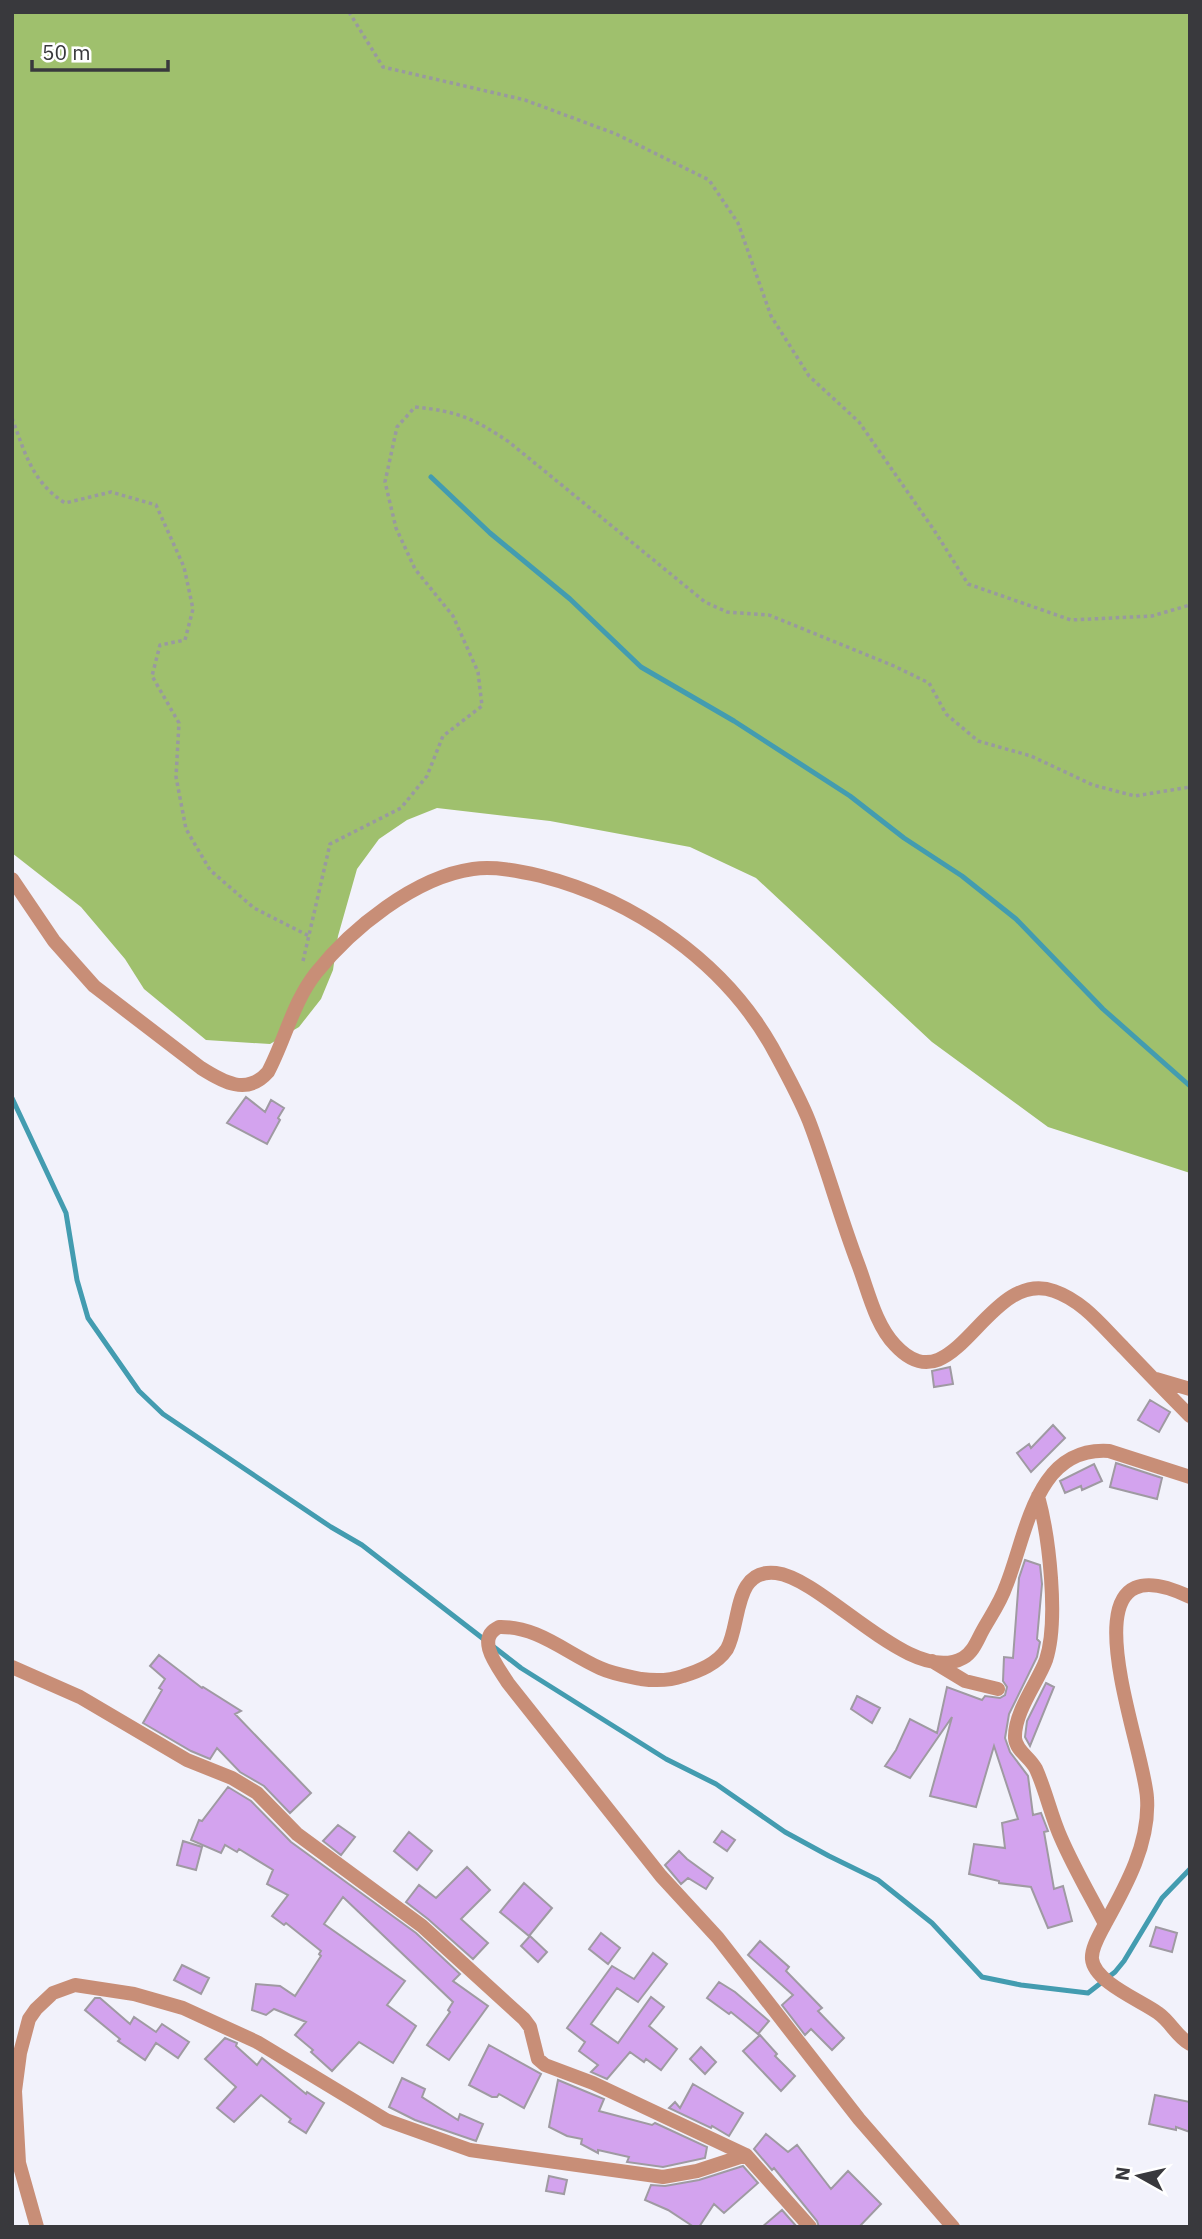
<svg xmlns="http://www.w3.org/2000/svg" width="1202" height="2239" viewBox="0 0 1202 2239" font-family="'IBM Plex Sans',sans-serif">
	<rect width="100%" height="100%" fill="#f2f2fb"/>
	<!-- forest -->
	<path fill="#9fc06d" d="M12,12H1190V1173L1048,1127L932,1042L756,878L690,847L550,821L437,808L407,820L379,839L357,869L338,936L333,970L321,999L299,1027L270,1044L206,1040L144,989L125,959L81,907L12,853Z"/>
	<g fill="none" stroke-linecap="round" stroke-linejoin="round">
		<!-- stream -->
		<path stroke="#439cb0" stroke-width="5" d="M431,477L490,533L570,599L641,667L734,721L850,796L904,838L962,876L1016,919L1103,1009L1190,1086
			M12,1098L66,1213L77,1280L88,1318L139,1391L163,1414L331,1527L362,1545L521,1668L666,1759L716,1784L785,1832L829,1856L878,1880L932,1923L982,1977L1021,1985L1088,1993L1115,1972L1124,1961L1162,1898L1190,1869"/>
	</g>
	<!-- building -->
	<path fill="#d3a3ee" stroke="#9f9aa2" stroke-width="2" d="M246,1097L265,1112L271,1100L284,1108L278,1118L280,1120L267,1144L227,1123Z
		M950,1367L953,1384L934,1387L932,1371Z
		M1150,1400L1170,1412L1159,1432L1138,1420Z
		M1053,1425L1065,1438L1031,1472L1017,1453L1029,1444L1031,1448Z
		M1116,1463L1162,1478L1157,1499L1110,1487Z
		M1094,1464L1102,1481L1082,1490L1081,1486L1065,1493L1060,1481Z
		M1025,1560L1040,1565L1042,1584L1037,1639L1040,1642L1037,1657L1009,1714L1005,1738L1010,1752L1028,1776L1033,1815L1041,1813L1048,1831L1044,1832L1054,1889L1063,1886L1072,1921L1048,1928L1031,1887L999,1883V1881L969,1874L974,1844L1005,1848L1002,1823L1018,1819L994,1746L976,1807L930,1796L952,1717L910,1778L885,1766L896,1750L910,1719L937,1733L947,1687L982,1700L985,1696L1000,1698L1005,1695L1007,1687L1003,1681L1004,1657L1013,1658L1019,1578Z
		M159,1655L202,1688L203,1687L241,1711L235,1714L311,1793L290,1813L264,1786L240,1772L217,1748L210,1759L191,1751L143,1723L162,1690L159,1688L165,1679L150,1666Z
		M1046,1683L1054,1687L1030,1746L1025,1737L1027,1721Z
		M857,1696L880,1708L872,1723L851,1709Z
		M228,1787L251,1801L291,1842L416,1933L460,1974L453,1981L488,2006L449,2060L427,2045L450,2012L448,2010L453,2002L343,1897L324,1924L405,1981L387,2005L416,2026L393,2063L359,2042L332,2071L311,2052L313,2050L295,2035L306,2022L274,2009L266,2015L252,2010L256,1984L280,1986L295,1996L321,1956L319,1954L321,1951L286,1923L284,1925L272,1916L288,1895L267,1884L273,1870L239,1849L237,1852L225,1845L221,1853L191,1840L199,1820L202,1821Z
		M338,1825L355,1837L341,1855L323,1841Z
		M722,1831L735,1840L727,1851L714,1842Z
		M409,1832L432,1851L417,1870L394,1851Z
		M183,1841L202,1847L196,1870L177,1865Z
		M679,1851L687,1859L713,1878L706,1889L688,1878L681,1884L665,1865Z
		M467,1867L490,1890L461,1919L488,1943L473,1959L428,1919L406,1902L419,1885L436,1898Z
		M524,1883L552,1908L529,1936L500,1912Z
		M1156,1927L1177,1933L1172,1952L1150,1946Z
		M601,1933L620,1948L608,1964L589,1949Z
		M530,1936L547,1952L538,1962L521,1946Z
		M760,1941L789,1967L786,1971L822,2008L818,2011L844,2038L832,2050L811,2029L805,2035L782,2005L793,1995L748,1955Z
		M653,1953L667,1964L638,2002L617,1988L591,2024L618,2043L651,1997L664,2007L649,2026L677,2049L661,2070L646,2059L644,2062L630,2052L607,2079L591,2072L598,2065L579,2051L585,2042L567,2028L612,1966L634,1979Z
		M182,1965L209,1978L201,1994L174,1980Z
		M719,1982L735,1992L769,2021L758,2034L731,2012L729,2014L707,1998Z
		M95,1998H100L130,2024L134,2017L156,2032L162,2024L189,2042L178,2058L156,2043L145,2060L118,2041L120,2039L85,2010Z
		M760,2035L777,2054L775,2056L795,2076L781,2091L743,2051Z
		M225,2038L237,2043L236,2046L257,2065L262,2058L306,2094L307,2092L324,2103L306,2133L289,2122L291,2119L261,2095L234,2122L217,2108L236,2087L205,2059Z
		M489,2045L541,2074L524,2108L499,2094L497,2097H492L469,2085Z
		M701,2047L716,2062L705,2074L690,2059Z
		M402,2078L425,2089L422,2097L458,2120L460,2114L483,2124L476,2141L415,2120L389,2107Z
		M558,2080L604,2099L599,2111L652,2125L655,2123L707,2147L705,2158L663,2167L627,2162L629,2157L598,2150V2153L581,2144L582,2139L567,2136L549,2127Z
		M693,2084L743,2113L729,2136L712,2126L711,2128L669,2108L675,2102L680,2108Z
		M1155,2095L1190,2102V2132L1176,2127V2130L1149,2124Z
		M766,2134L788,2152L797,2145L831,2189L848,2171L881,2204L859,2227H819L817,2221L774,2168L772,2170L754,2149Z
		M743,2166L758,2183L724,2213L714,2204L699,2227H694L668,2210L645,2200L651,2185L665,2186L699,2180Z
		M549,2176L567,2180L564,2194L546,2191Z
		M782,2210L797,2227H762Z"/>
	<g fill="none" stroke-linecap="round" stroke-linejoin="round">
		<!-- path -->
		<path stroke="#9999a0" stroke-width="3.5" stroke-dasharray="3.5 3.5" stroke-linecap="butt" d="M349,12L383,67L525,100L616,134L709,180L738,223L771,316L809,376L859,422L934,530L968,584L1071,620L1152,616L1190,605
			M12,418C25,453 32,482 65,503L111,492L156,505L184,567L193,609L185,640L160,645L152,676L179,723L176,777L186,829L210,870L254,908L309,936
			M303,961L330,844L401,808L427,776L443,736L482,706L478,672L453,616L415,569L396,528L385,482L397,427L415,407C457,411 475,419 509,442L705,602L727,612L769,615L894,666L929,683L946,714L978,741L1031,756L1093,785L1135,796L1190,787"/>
		<!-- minor -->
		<path stroke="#c88e77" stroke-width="14" d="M12,879L54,941L94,986L201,1068C223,1082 247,1096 268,1072C285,1040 293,1002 316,973C351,929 415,877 473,869C495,866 519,871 541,876C635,900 724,962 772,1047C785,1071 799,1096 809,1121C827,1168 840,1217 858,1264C868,1290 875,1324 895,1345C955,1410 986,1267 1054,1291C1083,1301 1102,1326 1123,1347C1145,1370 1167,1393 1190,1416
			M1156,1379L1190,1389
			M1038,1496C1049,1536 1059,1620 1046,1660C1038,1682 1014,1712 1015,1738C1016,1751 1030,1757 1036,1769C1046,1791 1051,1816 1061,1838C1074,1868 1090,1895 1105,1924C1100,1934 1091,1948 1092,1959C1094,1982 1142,2001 1158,2013C1171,2022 1176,2036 1190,2044
			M932,1661L965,1681L998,1689
			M12,1667L80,1697L187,1760L232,1778L257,1793L297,1834L422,1926L524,2019L530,2027L538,2059L545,2065L593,2083L746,2155
			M1105,1924C1126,1886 1150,1843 1147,1798C1145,1747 1056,1533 1190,1597
			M37,2227L19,2163L15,2091L20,2053L29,2019L36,2009L53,1993L75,1985L134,1994L183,2008L257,2042L386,2120L470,2150L663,2177L697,2171L746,2155L810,2227
			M953,2227L859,2119L718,1938L661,1876L508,1683C499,1668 474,1639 499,1627C538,1626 566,1653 600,1668C613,1674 627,1676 641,1679C656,1681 669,1681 683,1676C699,1671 717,1664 727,1649C741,1624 733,1568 776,1573C825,1579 911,1687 963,1658C974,1652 978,1638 984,1628C992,1614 1001,1601 1006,1586C1027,1534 1035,1446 1109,1451L1190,1477"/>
	</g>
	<!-- border -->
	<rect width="1202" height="2239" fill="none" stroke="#39393d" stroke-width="28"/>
	<!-- north arrow -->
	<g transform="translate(1139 2176) rotate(278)" stroke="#ffffff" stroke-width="5" paint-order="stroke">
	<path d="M0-5L12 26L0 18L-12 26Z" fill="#39393d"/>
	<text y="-10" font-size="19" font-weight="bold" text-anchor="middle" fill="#39393d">N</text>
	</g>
	<!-- scale -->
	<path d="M32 60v10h136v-10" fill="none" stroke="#39393d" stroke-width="3.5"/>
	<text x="42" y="60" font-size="21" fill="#39393d" stroke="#ffffff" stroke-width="5" paint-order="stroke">50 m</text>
</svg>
